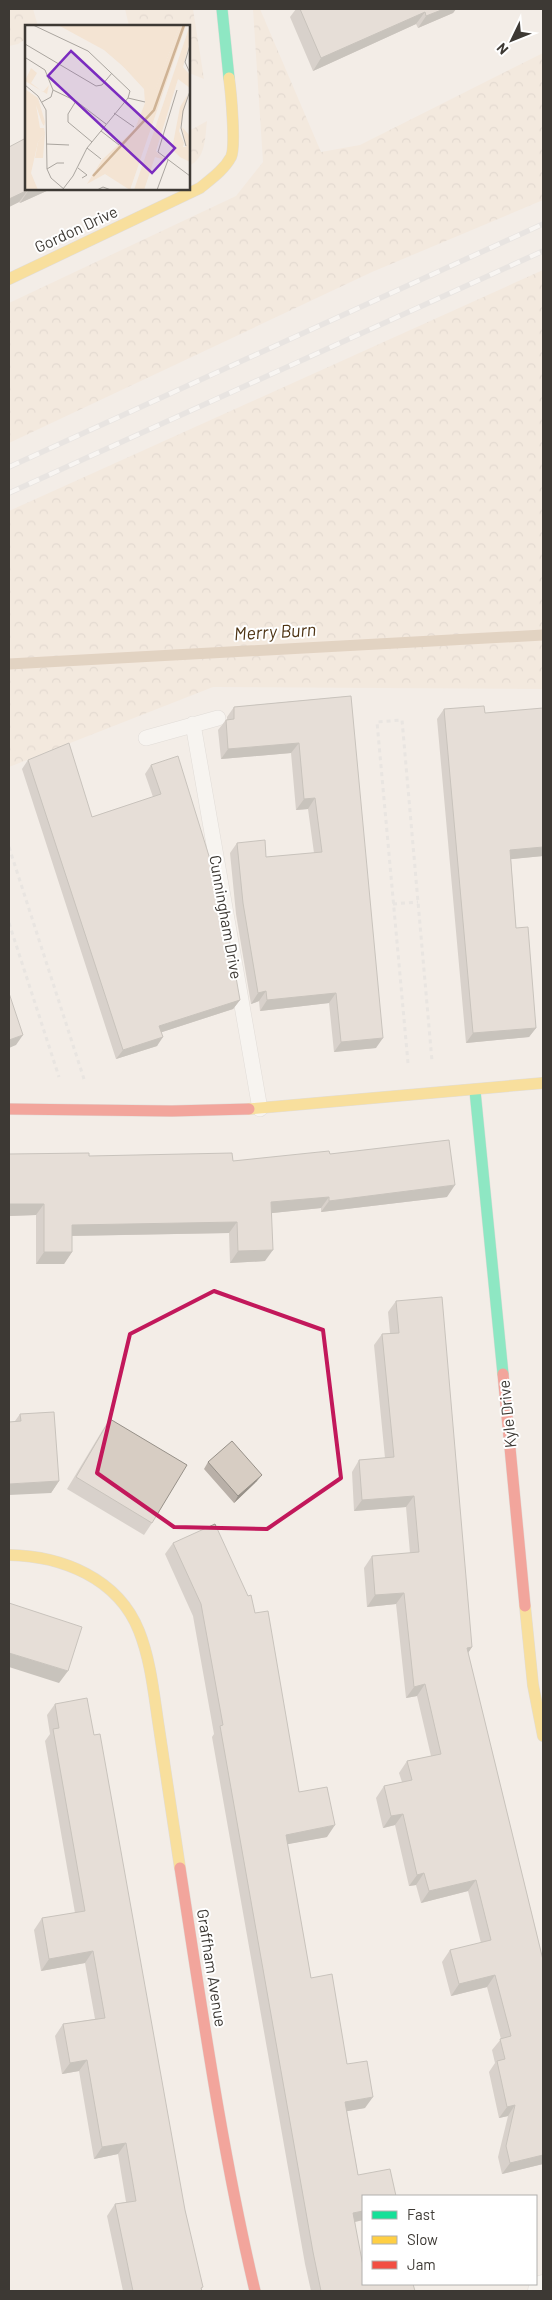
<svg xmlns="http://www.w3.org/2000/svg" width="552" height="2300" viewBox="0 0 552 2300" font-family="Barlow,sans-serif">
	<defs>
		<pattern id="forest-crowns" width="20" height="18" patternUnits="userSpaceOnUse" patternTransform="scale(1.25)"><rect width="20" height="18" fill="#f4e4d3"/><path d="M2 6a3 3 0 1 1 6 0M12 15a3 3 0 1 1 6 0" fill="none" stroke="#d2c4b6"/></pattern>
	</defs>
	<rect width="100%" height="100%" fill="#f3ede7"/>
	<!-- forest -->
	<path fill="url(#forest-crowns)" d="M9,9H33L38,26H26V39L18,44L9,46Z
		M125,9H193L204,79L189,73V26H129Z
		M253,9H260L321,152L360,145L543,53V200L372,272L9,443V303L236,196L263,162Z
		M207,121C205,138 206,158 189,166V131Z
		M543,270V689L213,687L9,767V511Z"/>
	<g fill="none" stroke-linecap="round" stroke-linejoin="round">
		<!-- stream -->
		<path stroke="#cfb395" stroke-width="11" d="M9,664L543,635"/>
		<!-- lane casing -->
		<g stroke="#cdc9c4" stroke-width="16">
			<path id="lane" d="M193,724L260,1109
				M146,738L218,718"/>
		</g>
		<!-- street casing -->
		<g stroke="#cdc9c4" stroke-width="29">
			<path id="street" d="M542,2291L543,2289"/>
		</g>
		<!-- fast casing -->
		<g stroke="#cdc9c4" stroke-width="12">
			<path id="fast" d="M222,9L229,78
				M475,1091L503,1374"/>
		</g>
		<!-- slow casing -->
		<g stroke="#cdc9c4" stroke-width="12">
			<path id="slow" d="M9,279L200,188C211,179 224,170 231,157C236,147 231,92 229,78
				M249,1109L543,1083
				M9,1555C62,1556 118,1578 139,1631C151,1661 154,1696 159,1728C166,1775 173,1821 180,1868
				M525,1606L533,1685L543,1736"/>
		</g>
		<!-- jam casing -->
		<g stroke="#cdc9c4" stroke-width="12">
			<path id="jam" d="M9,1109L172,1111L249,1109
				M503,1374L525,1606
				M180,1868C202,2009 222,2152 255,2291"/>
		</g>
		<!-- path -->
		<path stroke="#dddbd9" stroke-width="3" stroke-dasharray="4 4" stroke-linecap="butt" d="M9,847L84,1079
			M393,904L418,902
			M9,923L59,1077
			M408,1063L377,722L402,720L432,1061"/>
		<!-- lane -->
		<use href="#lane" stroke="#fdfcfb" stroke-width="15"/>
		<!-- street -->
		<use href="#street" stroke="#fdfcfb" stroke-width="28"/>
		<!-- fast -->
		<use href="#fast" stroke="#16e098" stroke-width="11"/>
		<!-- slow -->
		<use href="#slow" stroke="#ffcf43" stroke-width="11"/>
		<!-- jam -->
		<use href="#jam" stroke="#f24e42" stroke-width="11"/>
		<!-- rail casing -->
		<g stroke="#dcdad9" stroke-width="5.5">
			<path id="rail" d="M9,467L543,224
				M9,493L543,251"/>
		</g>
		<!-- rail -->
		<use href="#rail" stroke="#fff" stroke-width="4" stroke-dasharray="11" stroke-linecap="butt"/>
	</g>
	<!-- wall -->
	<path fill="#b9b0a8" d="M296,9H456L453,13L418,28L416,24L313,71L290,17Z
		M9,147L26,189H51L20,203L19,202L9,207Z
		M351,696L376,1048L334,1052L329,1003L260,1011L259,1001L251,1004L236,914L230,853L237,843L266,857L314,853L308,809L296,810L291,753L221,759L218,730L226,720H227V717L234,707Z
		M444,709L485,713L543,856L511,859L516,928L536,1028L529,1037L466,1043L437,719Z
		M28,760L92,817L153,797L145,774L151,765L240,1000L233,1009L162,1032L157,1046L116,1059L22,769Z
		M330,1154L447,1197L321,1212V1208L272,1213L265,1261L230,1263L229,1233L72,1236V1252L64,1264H36V1215L9,1216L89,1156L233,1161Z
		M396,1301L472,1647L468,1653L543,1960V2164L502,2174L498,2157L508,2116L499,2118L489,2072L495,2063L492,2050L501,2039L487,1987L451,1996L442,1962L450,1950L481,1943L468,1891L421,1903L416,1885L409,1886L395,1825L383,1828L376,1798L384,1786L402,1782L399,1773L407,1761L431,1756L417,1696L406,1698L396,1604L367,1607L364,1568L372,1556L410,1553L406,1507L354,1511L352,1472L359,1460L385,1458L374,1345L382,1334L390,1333L388,1312Z
		M20,1414L59,1481L51,1493L15,1421Z
		M110,1419L152,1523L144,1535L67,1489L102,1431Z
		M208,1462L257,1481L234,1503L204,1469Z
		M173,1543L255,1613L299,1792L327,1837L287,1844L311,1978L365,2108L347,2111L358,2175L363,2196V2220L355,2222L363,2284L415,2291H311L305,2264L212,1737L214,1734L193,1616L165,1554Z
		M55,1704L185,2210L202,2291H123L107,2216L115,2204L126,2202L118,2154L94,2159L79,2071L62,2074L55,2036L63,2024L95,2019L85,1963L41,1971L34,1930L42,1918L75,1913L45,1741L50,1734L47,1715Z"/>
	<!-- shaded-wall -->
	<path fill="#969088" d="M444,9H456L453,13L418,28L426,16Z
		M425,12L416,24L313,71L321,58Z
		M33,189H51L20,203L28,191Z
		M28,190L19,202L9,207V199Z
		M299,743L291,753L221,759L228,749Z
		M315,798L308,809L296,810L304,799Z
		M543,847V856L504,860L510,850Z
		M266,991L259,1001L251,1004L258,993Z
		M336,993L329,1003L260,1011L267,1000Z
		M240,1000L233,1009L153,1035L159,1026Z
		M536,1028L529,1037L466,1043L473,1033Z
		M23,1035L16,1045L9,1048V1040Z
		M163,1037L157,1046L116,1059L123,1050Z
		M383,1038L376,1048L334,1052L341,1042Z
		M455,1185L447,1197L321,1212L329,1201Z
		M329,1197L321,1208L263,1214L271,1202Z
		M9,1204H44L36,1215L9,1216Z
		M237,1222L229,1233L64,1236L72,1225Z
		M273,1250L265,1261L230,1263L238,1251Z
		M44,1252H72L64,1264H36Z
		M262,1475L257,1481L234,1503L238,1496Z
		M59,1481L51,1493L9,1495V1484Z
		M414,1496L406,1507L354,1511L362,1500Z
		M404,1593L396,1604L367,1607L375,1595Z
		M472,1647L464,1659L467,1648Z
		M9,1653L68,1671L59,1683L9,1667Z
		M425,1684L417,1696L406,1698L414,1687Z
		M403,1814L395,1825L383,1828L391,1816Z
		M335,1825L327,1837L278,1846L286,1835Z
		M424,1873L416,1885L409,1886L417,1875Z
		M476,1880L468,1891L421,1903L429,1891Z
		M93,1951L85,1963L41,1971L49,1959Z
		M495,1975L487,1987L451,1996L459,1984Z
		M87,2060L79,2071L62,2074L70,2063Z
		M373,2097L365,2108L337,2113L345,2102Z
		M515,2105L508,2116L499,2118L507,2107Z
		M126,2143L118,2154L94,2159L102,2147Z
		M543,2155V2164L502,2174L510,2163Z
		M363,2211V2220L345,2224L353,2213Z"/>
	<!-- building -->
	<path fill="#d7cdc3" stroke="#969088" d="M300,9H444L426,16L425,12L321,58Z
		M26,138V189H33L28,191V190L9,199V147Z
		M351,696L383,1038L341,1042L336,993L267,1000L266,991L258,993L243,903L237,843L265,840L266,857L322,852L315,798L304,799L299,743L228,749L226,720L234,719V707Z
		M484,706L485,713L543,708V847L510,850L516,928L528,927L536,1028L473,1033L444,709Z
		M69,743L92,817L161,794L151,765L178,756L222,898L240,1000L159,1026L163,1037L123,1050L28,760Z
		M9,993L23,1035L9,1040Z
		M449,1140L455,1185L329,1201V1197L271,1202L273,1250L238,1251L237,1222L72,1225V1252H44V1204H9V1154L89,1153V1156L232,1153L233,1161L329,1151L330,1154Z
		M442,1297L472,1647L467,1648L543,1960V2155L510,2163L506,2146L515,2105L507,2107L497,2061L505,2059L500,2039L511,2036L495,1975L459,1984L450,1950L491,1940L476,1880L429,1891L424,1873L417,1875L403,1814L391,1816L384,1786L412,1780L407,1761L441,1754L425,1684L414,1687L404,1593L375,1595L372,1556L419,1552L414,1496L362,1500L359,1460L394,1457L382,1334L399,1333L396,1301Z
		M54,1412L59,1481L9,1484V1422L21,1421L20,1414Z
		M110,1419L187,1465L152,1523L76,1477Z
		M232,1441L262,1475L238,1496L208,1462Z
		M215,1524L248,1596L251,1595L255,1613L268,1611L299,1792L327,1787L335,1825L286,1835L311,1978L332,1974L347,2064L367,2061L373,2097L345,2102L358,2175L390,2169L396,2196H363V2211L353,2213L363,2266V2284H413L415,2291H321L313,2252L220,1726L223,1725L201,1604L173,1543Z
		M9,1603L82,1627L68,1671L9,1653Z
		M87,1698L94,1735L100,1734L185,2210L203,2287L201,2288L202,2291H133L115,2204L136,2201L126,2143L102,2147L87,2060L70,2063L63,2024L105,2018L93,1951L49,1959L42,1918L85,1911L53,1729L59,1728L55,1704Z"/>
	<!-- marked area -->
	<path d="M0 0H552V2300H0ZM214,1291L323,1330L341,1478L267,1529L174,1527L97,1473L130,1334Z" fill="#f3ede7" fill-opacity=".55" fill-rule="evenodd"/>
	<path fill="none" stroke="#c2185b" stroke-width="4" stroke-linejoin="round" d="M214,1291L323,1330L341,1478L267,1529L174,1527L97,1473L130,1334Z"/>
	<g text-anchor="middle" stroke-width="4" stroke-linejoin="round" paint-order="stroke">
		<!-- street labels -->
		<g font-size="16" fill="#3d3934" stroke="#fff">
			<text transform="translate(76 229) rotate(-25)" y="6">Gordon Drive</text>
			<text transform="translate(226 917) rotate(80)" y="6">Cunningham Drive</text>
			<text transform="translate(507 1414) rotate(-96)" y="6">Kyle Drive</text>
			<text transform="translate(212 1968) rotate(81)" y="6">Graffham Avenue</text>
		</g>
		<!-- water labels -->
		<g font-size="18" font-style="italic" fill="#4e3414" stroke="#fff">
			<text transform="translate(275 632) rotate(-3)" y="6">Merry Burn</text>
		</g>
	</g>
	<!-- overview -->
	<g transform="translate(25 25)">
		<rect width="165" height="165" fill="#f3ede7"/>
		<path d="M20,108L18,133H10L13,117Z" fill="#f4e4d3"/>
		<path d="M155,0H161L105,165L80,149L62,159L77,135L110,104L120,78L119,64L95,38L129,67ZM165,0V16L158,42L165,50V63L153,54L131,126L140,135L130,132L119,165H109ZM6,43L12,48L6,58L18,67L24,60L22,69L0,56ZM0,64L13,73L20,97L19,101L17,98L11,80L15,103H19L20,108L13,117L6,148L13,165H0ZM163,69L154,106L159,118L158,122H161L157,102L165,111V137L155,132L147,124L155,82Z" fill="#f4e4d3"/>
		<path d="M33,0H155L129,68L79,25Z" fill="#f4e4d3"/>
		<path fill="none" stroke="#cfb395" stroke-width="2.5" d="M68,151L129,85L159,0"/>
		<path fill="none" stroke="#aaa59f" stroke-width="1" d="M8,0L63,26L105,66L103,73L62,123L48,151L38,164M0,19L71,61L77,60L87,48M165,20L160,37L165,48M1,33L20,45L28,65L51,76L81,99M0,60L13,71L21,85L22,144L26,153L40,165M152,65L133,127L165,151M103,73L120,77M51,76L43,89V97L67,117M17,77L26,72L28,65M89,88L109,102M76,106L94,120M21,119L44,120M161,121L156,103L158,86L165,66M62,123L76,134M53,143L62,150L57,153M22,144L32,138H39M72,165L78,162L86,165M132,165L143,135"/>
		<path fill="#7b2cbf" fill-opacity="0.15" stroke="#7b2cbf" stroke-width="2.5" d="M46,26L150,123L127,148L23,51Z"/>
		<rect width="165" height="165" fill="none" stroke="#3d3934" stroke-width="2.5"/>
	</g>
	<!-- border -->
	<rect width="552" height="2300" fill="none" stroke="#3d3934" stroke-width="20"/>
	<!-- legend -->
	<rect x="362" y="2195" width="175" height="90" fill="#ffffff" stroke="#b1b0ae"/>
	<rect x="372" y="2211" width="25" height="8" fill="#16e098" stroke="#b1b0ae"/>
	<text x="407" y="2220" font-size="15" fill="#3d3934">Fast</text>
	<rect x="372" y="2236" width="25" height="8" fill="#ffcf43" stroke="#b1b0ae"/>
	<text x="407" y="2245" font-size="15" fill="#3d3934">Slow</text>
	<rect x="372" y="2261" width="25" height="8" fill="#f24e42" stroke="#b1b0ae"/>
	<text x="407" y="2270" font-size="15" fill="#3d3934">Jam</text>
	<!-- north arrow -->
	<g transform="translate(512 40) rotate(227)" stroke="#ffffff" stroke-width="4" paint-order="stroke">
	<path d="M0-4L9 19L0 12L-9 19Z" fill="#3d3934"/>
	<text y="-8" font-size="14" font-weight="bold" text-anchor="middle" fill="#3d3934">N</text>
	</g>
</svg>
